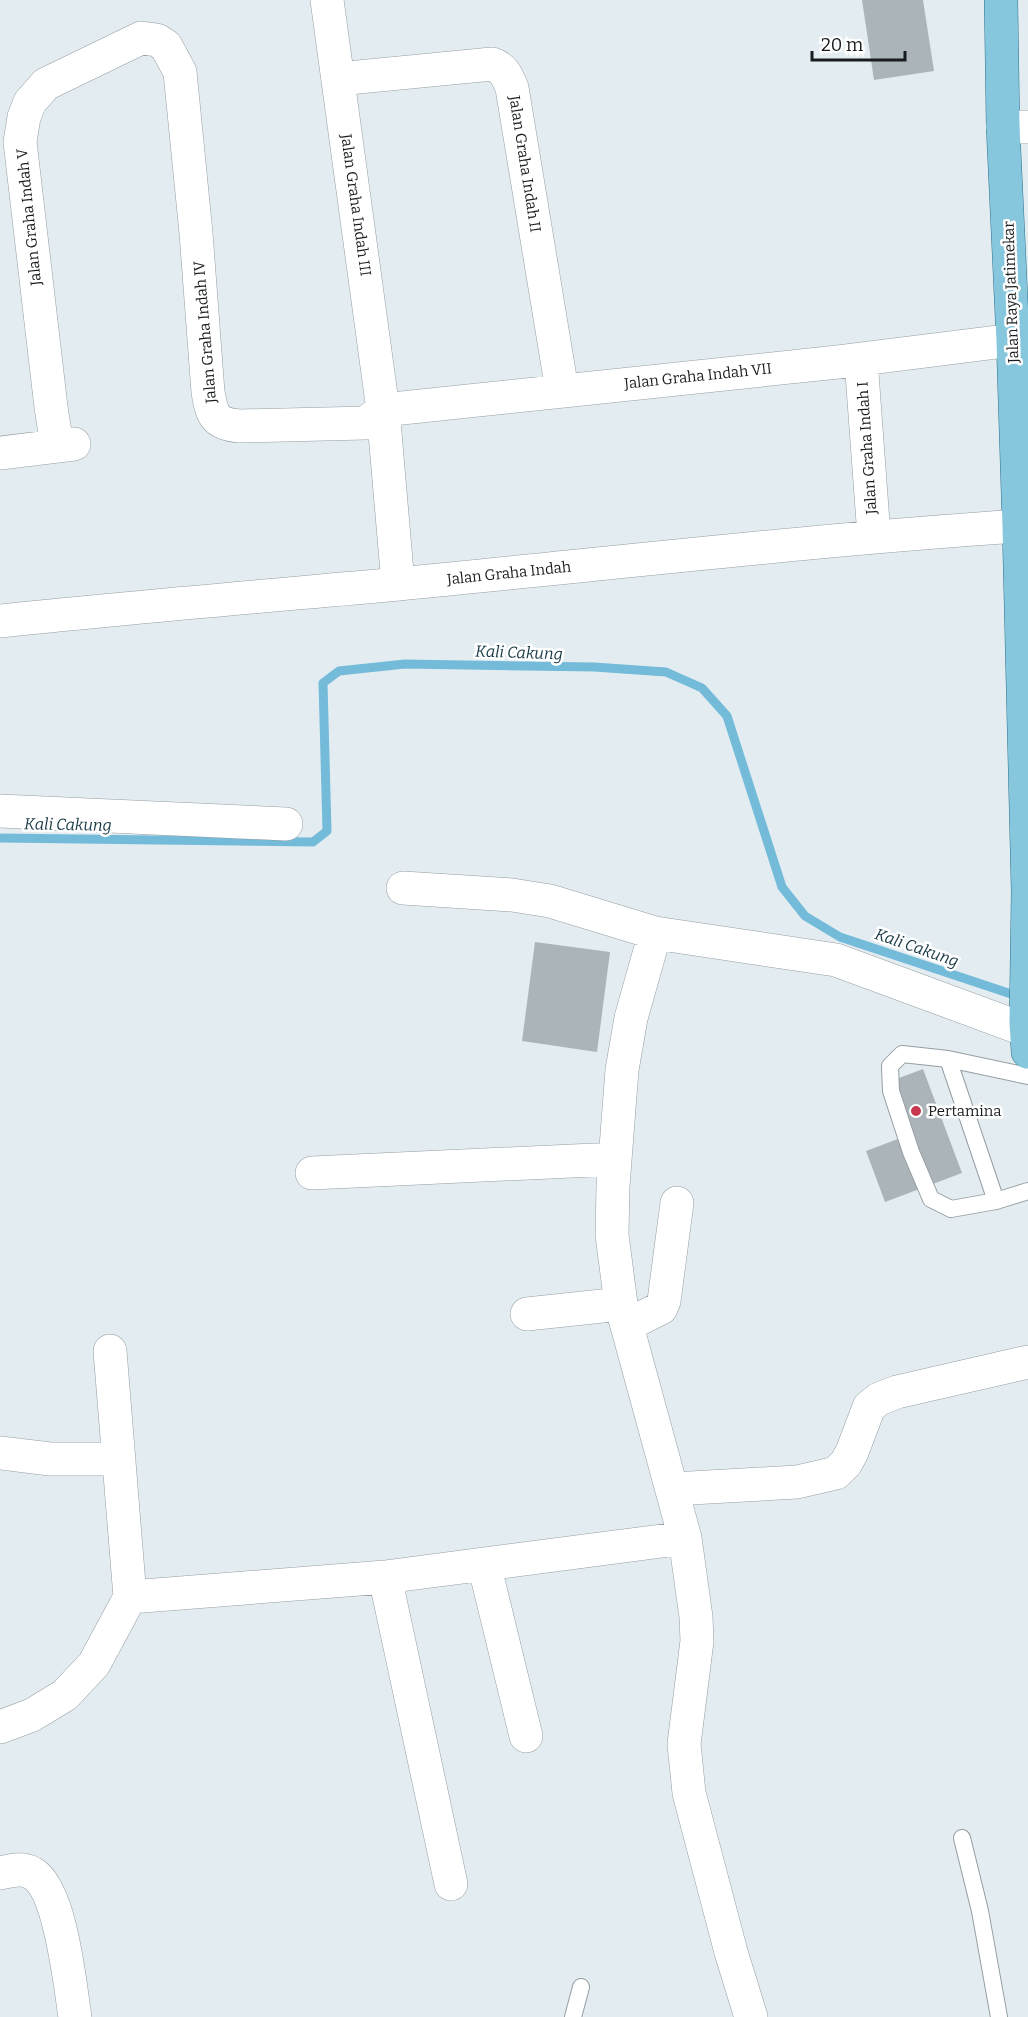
<svg xmlns="http://www.w3.org/2000/svg" width="1028" height="2017" viewBox="0 0 1028 2017" font-family="Bitter,serif">
	<rect width="100%" height="100%" fill="#e3edf1"/>
	<g fill="none" stroke-linecap="round" stroke-linejoin="round">
		<!-- stream -->
		<path stroke="#74bbd9" stroke-width="9" d="M0,838L313,842L327,831L323,683L339,671L405,664L594,667L666,672L702,688L727,716L782,887L805,916L840,937L1020,997"/>
	</g>
	<!-- building -->
	<path fill="#abb4b8" d="M862,0H923L934,71L874,80Z
		M535,942L610,952L597,1052L522,1041Z
		M923,1069L962,1173L885,1202L866,1151L903,1137L883,1084Z"/>
	<g fill="none" stroke-linecap="round" stroke-linejoin="round">
		<!-- lane casing -->
		<g stroke="#959ea2" stroke-width="18">
			<path id="lane" d="M948,1059L996,1201
				M1028,1076L948,1059L902,1054L890,1066L891,1091L911,1152L931,1199L951,1209L996,1201L1028,1191
				M962,1838L980,1911L999,2017
				M573,2017L581,1987"/>
		</g>
		<!-- street casing -->
		<g stroke="#959ea2" stroke-width="34">
			<path id="street" d="M327,0L383,410L398,584
				M338,79L492,64C504,68 507,76 512,88L562,390
				M1003,127H1028
				M861,360L874,536
				M383,410L838,362L1013,340
				M57,446L51,407L20,142L24,117L30,102L46,84L141,38L157,40L166,46L180,72L196,233L208,392C212,416 215,424 240,426L365,423L383,410
				M0,453L74,444
				M0,621C133,607 266,596 399,584C606,564 812,540 1019,526
				M0,811L286,824
				M403,888L512,895L550,901L655,933L836,960L1026,1030
				M655,933L631,1018L622,1070L613,1186L612,1235L621,1304L685,1538L696,1617L697,1641L684,1744L689,1793L731,1952L751,2017
				M312,1173L615,1159
				M527,1314L621,1304
				M627,1325L661,1308L664,1301L677,1203
				M0,1453L50,1459H119
				M673,1489L797,1482L836,1473L846,1463L852,1452L869,1407L879,1399L897,1392L1028,1362
				M484,1564L526,1736
				M385,1577L451,1884
				M130,1597L385,1577L685,1538
				M0,1727L32,1715L65,1695L94,1664L130,1597L110,1351
				M0,1873C10,1871 22,1867 32,1873C61,1889 70,1985 75,2017"/>
		</g>
		<!-- primary casing -->
		<g stroke="#2b728c" stroke-width="34">
			<path id="primary" d="M1001,0L1003,127L1013,340L1019,526L1028,892L1026,1023L1028,1052"/>
		</g>
		<!-- lane -->
		<use href="#lane" stroke="#fff" stroke-width="16"/>
		<!-- street -->
		<use href="#street" stroke="#fff" stroke-width="33"/>
		<!-- primary -->
		<use href="#primary" stroke="#86c7de" stroke-width="33"/>
	</g>
	<!-- markers -->
	<circle fill="#c8374e" stroke="#fff" stroke-width="2" cx="916" cy="1111" r="6"/>
	<g text-anchor="middle" stroke-width="5" stroke-linejoin="round" paint-order="stroke">
		<!-- street labels -->
		<g font-size="15" fill="#191c1e" stroke="#fff">
			<text transform="translate(525 164) rotate(81)" y="5">Jalan Graha Indah II</text>
			<text transform="translate(356 205) rotate(82)" y="5">Jalan Graha Indah III</text>
			<text transform="translate(29 217) rotate(-96)" y="5">Jalan Graha Indah V</text>
			<text transform="translate(1011 292) rotate(-92)" y="5">Jalan Raya Jatimekar</text>
			<text transform="translate(205 332) rotate(-95)" y="5">Jalan Graha Indah IV</text>
			<text transform="translate(698 376) rotate(-6)" y="5">Jalan Graha Indah VII</text>
			<text transform="translate(867 448) rotate(-94)" y="5">Jalan Graha Indah I</text>
			<text transform="translate(509 573) rotate(-6)" y="5">Jalan Graha Indah</text>
		</g>
		<!-- poi labels -->
		<g font-size="15" fill="#191c1e" stroke="#fff" text-anchor="start">
			<text x="928" y="1116">Pertamina</text>
		</g>
		<!-- water labels -->
		<g font-size="16" font-style="italic" fill="#173845" stroke="#fff">
			<text transform="translate(519 652) rotate(2)" y="6">Kali Cakung</text>
			<text transform="translate(68 824) rotate(1)" y="6">Kali Cakung</text>
			<text transform="translate(917 947) rotate(19)" y="6">Kali Cakung</text>
		</g>
	</g>
	<!-- scale -->
	<path d="M812 51v9h93v-9" fill="none" stroke="#191c1e" stroke-width="3"/>
	<text x="821" y="51" font-size="18" fill="#191c1e" stroke="#ffffff" stroke-width="4.5" paint-order="stroke">20 m</text>
</svg>
